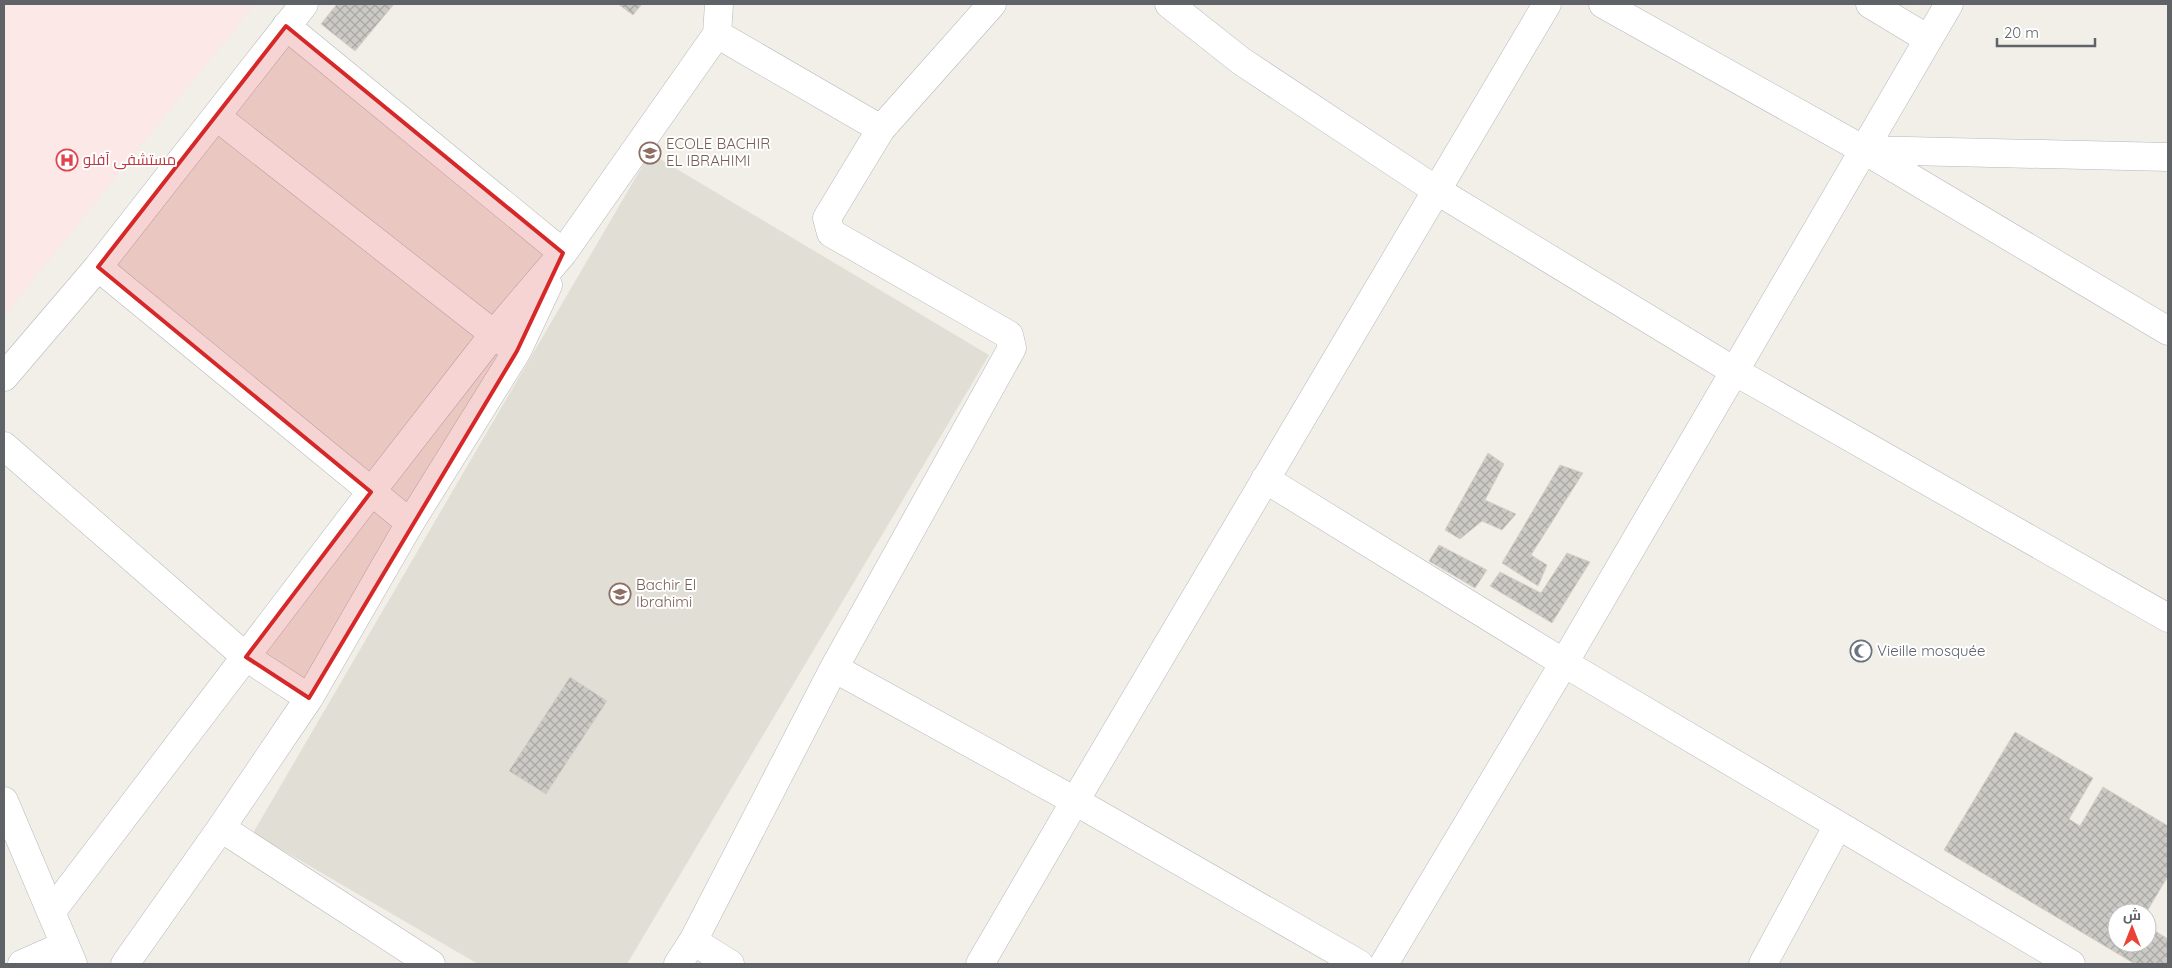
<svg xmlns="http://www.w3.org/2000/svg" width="2172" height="968" viewBox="0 0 2172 968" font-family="Quicksand,Cairo,sans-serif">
	<defs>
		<pattern id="building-cross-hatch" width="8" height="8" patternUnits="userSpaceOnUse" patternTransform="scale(1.25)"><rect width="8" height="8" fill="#cccac5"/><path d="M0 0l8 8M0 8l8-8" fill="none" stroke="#a9a8a4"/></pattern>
	</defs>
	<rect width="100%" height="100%" fill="#f1efe8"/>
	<!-- education -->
	<path fill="#e1ded6" d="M650,153L989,355L627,964H478L253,833Z"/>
	<!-- medical -->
	<path fill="#fce8e6" d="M4,4H255L4,316Z"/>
	<!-- building -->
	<path fill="url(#building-cross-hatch)" stroke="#d6d1c6" d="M337,4H394L355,51L321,24Z
		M618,4H642L633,15Z
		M1488,453L1504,464L1485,500L1516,514L1502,530L1482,521L1460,539L1445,530Z
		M1560,465L1583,473L1531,555L1547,565L1538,586L1502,563Z
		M1439,545L1487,570L1475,588L1429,561Z
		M1567,553L1590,562L1552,623L1490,586L1500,572L1541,593Z
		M570,677L607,701L546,794L509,771Z
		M2015,732L2093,778L2069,819L2080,826L2103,787L2168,826V876L2146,913H2117V943H2147V926L2168,939V964H2135L1944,850Z"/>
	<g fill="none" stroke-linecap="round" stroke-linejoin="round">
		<!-- minor casing -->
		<g stroke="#b5b8bc" stroke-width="29">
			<path id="minor" d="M1169,4L1241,61L1436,190L1734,371L2168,618
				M1603,4L1864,150L2168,331
				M1870,4L1928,39
				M286,26L563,253
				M717,34L881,129
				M217,117L509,346
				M1865,150L2168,157
				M98,267L410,523
				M4,377L98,267L304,4
				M4,446L246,657L309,698
				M1265,479L1564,663L1838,825
				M834,668L1075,801L1359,964
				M4,801L73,964
				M221,828L431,964
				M52,911L371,492L493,335L563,253L717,34L719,4
				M693,941L730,964
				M22,964L65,945
				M125,964L221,828L309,698L410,523L517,351L548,285
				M678,964L693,941L834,668L1012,348L1009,335L831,233L827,218L881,129L992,4
				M980,964L1075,801L1547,4
				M1384,964L1564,663L1949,4
				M1763,964L1838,825L2071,964"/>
		</g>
		<!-- minor -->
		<use href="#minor" stroke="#fff" stroke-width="28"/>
	</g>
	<!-- marked area -->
	<path fill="#d62828" fill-opacity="0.2" stroke="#d62828" stroke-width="4" stroke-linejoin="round" d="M286,26L563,253L517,351L309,698L246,657L371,492L98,267Z"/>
	<!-- icons -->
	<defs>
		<g id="school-ring" transform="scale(1.125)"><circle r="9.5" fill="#fff" stroke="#8d6e63" stroke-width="1.5"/><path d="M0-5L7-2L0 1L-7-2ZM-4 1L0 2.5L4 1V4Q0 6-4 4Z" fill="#8d6e63"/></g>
		<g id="hospital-ring" transform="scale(1.125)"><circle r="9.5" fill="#fff" stroke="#e0444e" stroke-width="1.5"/><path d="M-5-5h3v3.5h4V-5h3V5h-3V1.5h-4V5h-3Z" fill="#e0444e"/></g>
		<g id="mosque-ring" transform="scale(1.125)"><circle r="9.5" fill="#fff" stroke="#6b7280" stroke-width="1.5"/><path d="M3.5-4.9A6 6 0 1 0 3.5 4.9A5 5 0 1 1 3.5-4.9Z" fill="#6b7280"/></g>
	</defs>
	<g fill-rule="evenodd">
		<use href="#school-ring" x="650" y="153"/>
		<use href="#hospital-ring" x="67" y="160"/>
		<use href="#school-ring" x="620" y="594"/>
		<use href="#mosque-ring" x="1861" y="651"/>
	</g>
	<g text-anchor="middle" stroke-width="4" stroke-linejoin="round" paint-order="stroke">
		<!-- education labels -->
		<g font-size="15" fill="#785e54" stroke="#fff" text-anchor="start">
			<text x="666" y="149">ECOLE BACHIR<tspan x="666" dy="17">EL IBRAHIMI</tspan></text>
			<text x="636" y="590">Bachir El<tspan x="636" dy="17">Ibrahimi</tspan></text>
		</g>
		<!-- health labels -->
		<g font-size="15" fill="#be3a42" stroke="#fff" text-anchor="start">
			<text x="83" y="165">مستشفى آفلو</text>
		</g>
		<!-- worship labels -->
		<g font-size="15" fill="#5b616d" stroke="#fff" text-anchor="start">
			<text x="1877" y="656">Vieille mosquée</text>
		</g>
	</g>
	<!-- border -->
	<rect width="2172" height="968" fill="none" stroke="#5f6368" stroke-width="10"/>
	<!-- north arrow -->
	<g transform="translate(2132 928)"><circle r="24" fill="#ffffff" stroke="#bfc1c3"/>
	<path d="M0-4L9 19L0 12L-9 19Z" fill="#ea4335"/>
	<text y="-8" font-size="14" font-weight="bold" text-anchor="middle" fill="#5f6368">ش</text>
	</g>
	<!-- scale -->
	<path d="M1997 38v8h98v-8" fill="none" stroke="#5f6368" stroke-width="2.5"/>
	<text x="2004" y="38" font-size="15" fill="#5f6368" stroke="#ffffff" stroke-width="4" paint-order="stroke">20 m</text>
</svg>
